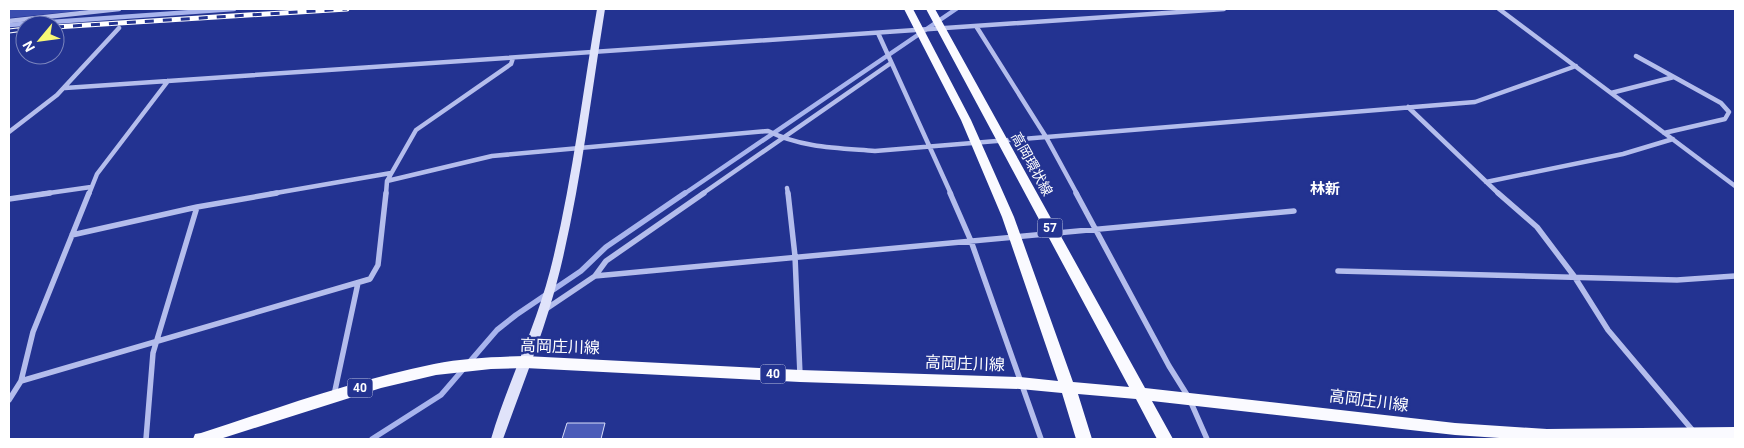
<svg xmlns="http://www.w3.org/2000/svg" width="1744" height="448" viewBox="0 0 1744 448" font-family="Roboto,'Noto Sans JP',sans-serif">
	<rect width="100%" height="100%" fill="#233391"/>
	<!-- green -->
	<path fill="#3a4daf" d="M9,9H96L9,18Z"/>
	<g fill="none" stroke-linecap="round" stroke-linejoin="round">
		<!-- stream-far1 -->
		<path stroke="#a8b4ed" stroke-width="4.5" d="M9,25L234,9
			M684,194L956,9"/>
		<!-- stream -->
		<path stroke="#a8b4ed" stroke-width="5.5" d="M372,439L441,395L497,330L516,315L581,271L606,247L685,193"/>
	</g>
	<!-- building -->
	<path fill="#4b5cb8" stroke="#d9def9" d="M567,423H605L601,439H562Z"/>
	<g fill="none" stroke-linecap="round" stroke-linejoin="round">
		<!-- street-far1 -->
		<path stroke="#b4bdec" stroke-width="4.5" d="M1499,9L1735,186
			M9,21L119,9
			M976,26L1046,137L1077,194
			M878,33L951,194
			M1636,56L1721,103L1729,112L1725,119L1664,133
			M65,88L1224,9
			M1611,93L1674,77
			M1408,107L1499,194
			M9,132L57,95L119,28
			M387,181L492,156L768,131C802,148 838,148 875,151L1475,102L1576,66
			M1486,182L1623,154L1673,139
			M787,188L788,194
			M42,194L91,187
			M89,194L97,174L168,81
			M270,194L391,173
			M386,194L387,181L416,130L511,64L513,58
			M702,194L891,63"/>
		<!-- street -->
		<path stroke="#b4bdec" stroke-width="5.5" d="M788,193L795,256L800,375
			M950,193L971,241L1041,439
			M1076,193L1169,366L1189,398L1207,439
			M1498,193L1537,227L1574,276L1608,330L1694,432
			M9,199L50,193
			M197,207L277,193
			M72,235L197,207L153,353L146,439
			M1338,271L1677,280L1735,276
			M595,276L606,261L704,193
			M546,309L595,276L1294,211
			M21,381L370,279L378,265L386,193
			M334,395L358,283
			M9,400L21,381L33,332L89,193"/>
		<!-- secondary -->
		<path fill="#e0e3fa" fill-rule="evenodd" d="M597,9H605C591,96 581,184 560,270C546,328 523,383 503,439H491C508,382 535,329 550,271C572,185 582,96 597,9Z"/>
		<!-- primary -->
		<path fill="#fafaff" fill-rule="evenodd" d="M904,9H913L971,120L1014,217L1073,382L1129,387L926,9H935L1145,388L1455,423L1547,429L1735,427V439H1514L1455,435L1152,401L1173,439H1157L1136,399L1078,394L1092,439H1076L1062,393L1020,389L800,382L525,368L491,369L436,375L381,388L220,439H193L195,434L201,433C278,408 355,380 434,364C464,358 495,357 525,356L800,370L1020,377L1058,381L1002,217L961,120Z"/>
		<!-- rail casing -->
		<g stroke="#fff" stroke-width="5">
			<path id="rail" d="M55,27L347,9
				M9,31L25,29"/>
		</g>
		<!-- rail -->
		<use href="#rail" stroke="#233391" stroke-width="3" stroke-dasharray="9" stroke-linecap="butt"/>
	</g>
	<g text-anchor="middle" stroke-width="5" stroke-linejoin="round" paint-order="stroke">
		<!-- shield labels -->
		<g fill="#233391" stroke="#bdc2de" stroke-width="1">
			<rect x="1037.5" y="218.5" width="25" height="19" rx="4"/>
			<rect x="760.5" y="364.5" width="25" height="19" rx="4"/>
			<rect x="347.5" y="378.5" width="25" height="19" rx="4"/>
		</g>
		<g font-size="12" font-weight="bold" fill="#fff">
			<text x="1050" y="232">57</text>
			<text x="773" y="378">40</text>
			<text x="360" y="392">40</text>
		</g>
		<!-- street labels -->
		<g font-size="14" fill="#fff" stroke="#233391">
			<text transform="translate(1032 164) rotate(61)" y="5">高岡環状線</text>
		</g>
		<!-- neighbourhood labels -->
		<g font-size="15" font-weight="bold" fill="#fff" stroke="#233391">
			<text x="1325" y="194">林新</text>
		</g>
		<!-- near-street labels -->
		<g font-size="16" fill="#fff" stroke="#233391">
			<text transform="translate(560 346) rotate(2)" y="6">高岡庄川線</text>
			<text transform="translate(965 363) rotate(2)" y="6">高岡庄川線</text>
			<text transform="translate(1369 400) rotate(7)" y="6">高岡庄川線</text>
		</g>
	</g>
	<!-- border -->
	<rect width="1744" height="448" fill="none" stroke="#ffffff" stroke-width="20"/>
	<!-- north arrow -->
	<g transform="translate(40 40) rotate(241)"><circle r="24" fill="#233391" stroke="#7b85bd"/>
	<path d="M0-4L9 19L0 12L-9 19Z" fill="#f8f876"/>
	<text y="-8" font-size="14" font-weight="bold" text-anchor="middle" fill="#ffffff">N</text>
	</g>
</svg>
